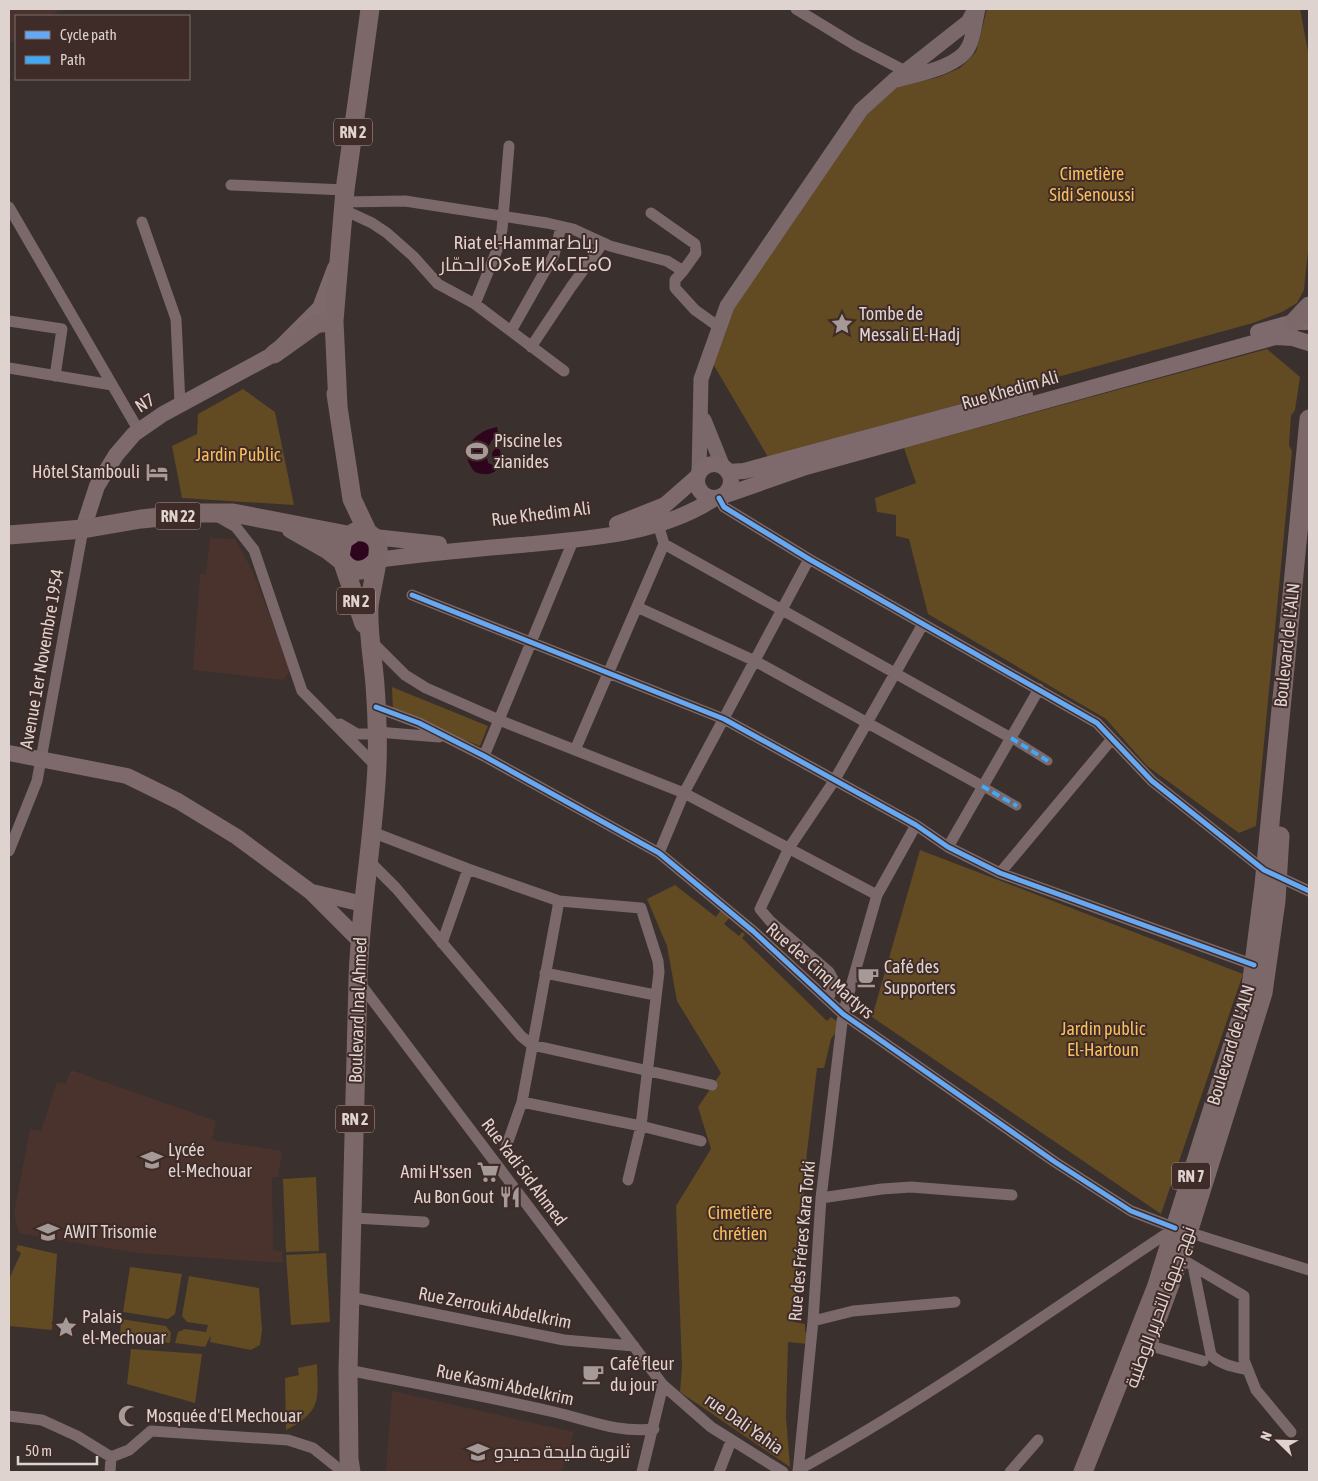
<svg xmlns="http://www.w3.org/2000/svg" width="1318" height="1481" viewBox="0 0 1318 1481" font-family="'Asap Condensed',Cairo,'Noto Sans Tifinagh',sans-serif">
	<rect width="100%" height="100%" fill="#3a302d"/>
	<!-- built -->
	<path fill="#4a332d" d="M9,9H61L50,16H16V39L9,44Z
		M210,538L235,539L252,570L291,670L283,680L193,670L200,574H206Z
		M71,1070L216,1121L212,1140L282,1151L278,1177H272L273,1250L282,1251L283,1263L137,1253L19,1233L14,1213L30,1129L41,1131L57,1082L66,1084Z
		M392,1391L574,1432L562,1472H386Z"/>
	<!-- green -->
	<path fill="#624a22" d="M987,9H1300L1309,57V241L1304,290L1297,303L1282,312L1253,323L768,457L713,364L733,309L866,115L895,88L939,77L960,68L976,52Z
		M1267,349L1300,377L1295,410L1291,416L1289,445L1292,451L1256,826L1239,833L1147,766L1106,719L928,614L909,539L896,536V515L877,512L875,498L916,483L904,448Z
		M243,389L275,412L294,505L182,498L172,446L197,434L198,414Z
		M392,687L488,726L480,746L393,711Z
		M920,850L1243,974L1161,1214L872,1017Z
		M675,885L716,917L721,910L731,916L724,924L739,936L742,932L745,934L742,938L827,1021L831,1017L838,1022L836,1032L831,1039L824,1068H817L807,1152L794,1322L805,1324V1332H809L808,1344L788,1342L786,1417L790,1467L680,1392L682,1367L676,1206L711,1149L698,1107L721,1073L677,1001L667,946L647,899Z
		M316,1177L319,1251L286,1252L283,1179Z
		M18,1245L57,1254L52,1330L9,1326V1279L21,1253L16,1250Z
		M326,1253L330,1322L291,1325L286,1255Z
		M130,1267L182,1274L175,1314L168,1319L123,1312Z
		M189,1276L259,1288L262,1330L260,1345L251,1350L210,1342L211,1335L205,1347L175,1343L178,1332L185,1329L206,1332L208,1325L187,1322L182,1316Z
		M121,1319L166,1326L171,1333L170,1343L120,1337Z
		M131,1349L202,1354L195,1403L127,1384Z
		M317,1364C318,1399 322,1412 286,1430L285,1378L299,1375L298,1368Z"/>
	<!-- water -->
	<path fill="#2f051e" d="M497,427L498,433C489,443 485,449 488,463L498,467V464L493,462L492,453L496,447L500,450C505,469 492,479 475,472C456,452 474,431 497,427Z
		M360,540L367,542L371,549L366,563L350,560V545Z"/>
	<g fill="none" stroke-linecap="round" stroke-linejoin="round">
		<!-- pedestrian -->
		<path stroke="#7a686a" stroke-width="9" d="M1011,738L1048,761
			M982,786L1017,806"/>
		<!-- minor -->
		<path stroke="#7a686a" stroke-width="11" d="M796,9L855,45L905,71
			M231,185L345,190
			M344,202L405,201L547,223L573,229L610,246L667,261L683,271L675,280V288L695,310L719,327
			M9,207L139,431
			M344,210L372,223L387,233L413,256L438,284L475,304L564,371
			M651,213L695,244L696,253L683,271
			M142,222L176,319L180,404
			M475,304L497,250L502,230L509,146
			M9,321L62,329L55,376
			M511,331L554,255L561,227
			M531,347L571,287L603,243
			M9,368L112,385
			M719,498L724,507L809,559L1097,723L1152,781L1264,870L1309,891
			M215,515L236,527L254,550L302,691L377,767
			M664,544L1011,738
			M412,595L724,719L916,825L948,847L1000,873L1254,965
			M637,607L755,661L982,786
			M370,640L405,675L426,688L499,720L684,793L877,895
			M376,707L419,723L484,756L659,853L753,931L843,1014L1055,1162L1131,1211L1175,1228
			M340,724L357,734H378
			M377,732L439,737
			M575,750L664,544L658,524
			M484,756L573,541
			M372,832L468,869L559,901L641,908L658,961L659,972L641,1126L628,1180
			M948,847L1039,689
			M9,851L37,781L83,529
			M659,853L684,793L809,559
			M369,861L396,888L521,1036L532,1045L712,1085
			M1000,873L1112,739
			M442,943L468,869
			M545,973L655,995
			M359,982L663,1385L711,1427L783,1472
			M828,999L835,983L829,972L770,921L760,909L789,848L834,781L923,624
			M522,1102L641,1126L701,1141
			M505,1150L522,1102L559,901
			M821,1198L882,1189L911,1187L1012,1195
			M354,1218L424,1222
			M1180,1258L1244,1296V1360L1256,1390L1291,1432
			M1193,1266L1211,1355C1221,1365 1235,1367 1248,1370
			M351,1297L564,1340L634,1346
			M813,1321L853,1311L955,1302
			M1148,1345L1203,1361
			M348,1370C417,1384 486,1396 554,1412C589,1420 616,1433 654,1429
			M9,1416L42,1420L77,1436L111,1457L129,1450L151,1431L288,1440L313,1448L343,1472
			M798,1470C928,1399 1051,1310 1175,1228L1309,1270
			M110,1472L111,1457
			M642,1472L663,1385
			M719,1472L731,1441
			M798,1472L813,1321L821,1198L843,1014L877,895L916,825
			M1010,1472L1038,1440"/>
		<!-- tertiary -->
		<path stroke="#7a686a" stroke-width="15" d="M975,9L968,22L893,81C914,75 959,68 969,46C974,35 975,21 978,9
			M704,420L723,467
			M699,474L701,379L727,306L861,110L893,81"/>
		<!-- secondary -->
		<path stroke="#7e6a6c" stroke-width="16" d="M1258,332L1294,322H1309
			M697 481a17 17 0 1 1 34 0a17 17 0 1 1-34 0Z
			M728,472L744,471L1025,395
			M723,496L806,467L1275,337L1293,338L1309,343
			M617,524L665,505L698,476
			M83,529L97,486L116,455L134,434L163,414L274,354L320,308L335,268
			M374,537L439,544
			M377,560C425,553 473,549 521,545C585,539 660,535 715,498
			M9,753L127,776L178,801L237,837L311,892L359,940
			M312,892L363,904"/>
		<!-- primary -->
		<path stroke="#7c6769" stroke-width="19" d="M1294,322L1309,306
			M274,354L316,324L334,321
			M336,394L352,499L368,533
			M338,406L334,321L345,190L370,9
			M291,529L328,550L342,561
			M9,535L83,529L141,519L200,513H233L347,535
			M343,563L364,624
			M1147,1346L1182,1252L1263,993L1276,901L1280,836
			M351,1472L349,1459L348,1370L358,980C360,908 374,837 377,765C378,738 377,712 375,685C373,659 368,635 369,609C369,594 382,553 377,542C373,533 364,531 355,532L343,540L340,556C347,573 364,575 376,561
			M1083,1472L1156,1288L1251,987L1264,885L1309,419"/>
		<!-- quiet -->
		<path stroke="#3fa9f5" stroke-width="4" stroke-dasharray="8 4" stroke-linecap="butt" d="M1011,738L1048,761
			M982,786L1017,806"/>
		<!-- cycleway casing -->
		<g stroke="#3f2c28" stroke-width="8">
			<path id="cycleway" d="M719,498L724,507L809,559L1097,723L1152,781L1264,870L1309,891
				M412,595L724,719L916,825L948,847L1000,873L1254,965
				M376,707L419,723L484,756L659,853L753,931L843,1014L1055,1162L1131,1211L1175,1228"/>
		</g>
		<!-- cycleway -->
		<use href="#cycleway" stroke="#66a8f1" stroke-width="5"/>
	</g>
	<!-- icons -->
	<defs>
		<g id="sight-bare" transform="scale(1.725)"><path d="M0-6L1.8-2.2L6-1.7L2.9 1.2L3.7 5.4L0 3.3L-3.7 5.4L-2.9 1.2L-6-1.7L-1.8-2.2Z" fill="#a59a97" stroke="#3f2c28" stroke-width="2.5" paint-order="stroke"/></g>
		<g id="stadium-bare" transform="scale(1.725)"><path d="M0-5a6.5 5 0 1 0 0 10a6.5 5 0 1 0 0-10ZM-3.5-1.8h7v3.6h-7Z" fill="#a59a97" stroke="#3f2c28" stroke-width="2.5" paint-order="stroke"/></g>
		<g id="hotel-bare" transform="scale(1.725)"><path d="M-6-4.5h1.5V1H6V5H4.5V3h-9V5H-6ZM-4 0a1.8 1.8 0 1 1 3.6 0ZM.5 0V-2.5h3Q6-2.5 6 0Z" fill="#a59a97" stroke="#3f2c28" stroke-width="2.5" paint-order="stroke"/></g>
		<g id="cafe-bare" transform="scale(1.725)"><path d="M-5.5-4.5H6V0H3Q3 3.5 0 3.5H-2.5Q-5.5 3.5-5.5 0ZM3-3.2v2h1.7v-2ZM-6 4.5H4V6H-6Z" fill="#a59a97" stroke="#3f2c28" stroke-width="2.5" paint-order="stroke"/></g>
		<g id="school-bare" transform="scale(1.725)"><path d="M0-5L7-2L0 1L-7-2ZM-4 1L0 2.5L4 1V4Q0 6-4 4Z" fill="#a59a97" stroke="#3f2c28" stroke-width="2.5" paint-order="stroke"/></g>
		<g id="supermarket-bare" transform="scale(1.725)"><path d="M-6-5.5h2.5l.6 2H6L4.5 2H-2.5L-4.4-4H-6ZM-1.5 3.2a1.3 1.3 0 1 0 .1 0ZM3 3.2a1.3 1.3 0 1 0 .1 0Z" fill="#a59a97" stroke="#3f2c28" stroke-width="2.5" paint-order="stroke"/></g>
		<g id="restaurant-bare" transform="scale(1.725)"><path d="M-5-6h1v4h1v-4h1v4h1v-4h1v5L-1.5 .5V6h-2V.5L-5-1ZM5-6V6H3V1.5H1.5Q1.5-4 5-6Z" fill="#a59a97" stroke="#3f2c28" stroke-width="2.5" paint-order="stroke"/></g>
		<g id="mosque-bare" transform="scale(1.725)"><path d="M3.5-4.9A6 6 0 1 0 3.5 4.9A5 5 0 1 1 3.5-4.9Z" fill="#a59a97" stroke="#3f2c28" stroke-width="2.5" paint-order="stroke"/></g>
	</defs>
	<g fill-rule="evenodd">
		<use href="#sight-bare" x="842" y="324"/>
		<use href="#stadium-bare" x="477" y="451"/>
		<use href="#hotel-bare" x="157" y="472"/>
		<use href="#cafe-bare" x="868" y="977"/>
		<use href="#school-bare" x="152" y="1160"/>
		<use href="#supermarket-bare" x="488" y="1172"/>
		<use href="#restaurant-bare" x="510" y="1197"/>
		<use href="#school-bare" x="48" y="1232"/>
		<use href="#sight-bare" x="66" y="1327"/>
		<use href="#cafe-bare" x="593" y="1374"/>
		<use href="#mosque-bare" x="129" y="1416"/>
		<use href="#school-bare" x="478" y="1452"/>
	</g>
	<g text-anchor="middle" stroke-width="4" stroke-linejoin="round" paint-order="stroke">
		<!-- shield labels -->
		<g fill="#3f2c28" stroke="#afa19e" stroke-width="1">
			<rect x="334" y="118.5" width="38" height="27" rx="4"/>
			<rect x="155.5" y="502.5" width="45" height="27" rx="4"/>
			<rect x="337" y="587.5" width="38" height="27" rx="4"/>
			<rect x="336" y="1105.5" width="38" height="27" rx="4"/>
			<rect x="1172" y="1162.5" width="38" height="27" rx="4"/>
		</g>
		<g font-size="16" font-weight="bold" fill="#dfd3d0">
			<text x="353" y="138">RN 2</text>
			<text x="178" y="522">RN 22</text>
			<text x="356" y="607">RN 2</text>
			<text x="355" y="1125">RN 2</text>
			<text x="1191" y="1182">RN 7</text>
		</g>
		<!-- park labels -->
		<g font-size="18" fill="#f9bf5d" stroke="#3f2c28">
			<text x="1092" y="180">Cimetière<tspan x="1092" dy="21">Sidi Senoussi</tspan></text>
			<text x="238" y="461">Jardin Public</text>
			<text x="1103" y="1035">Jardin public<tspan x="1103" dy="21">El-Hartoun</tspan></text>
			<text x="740" y="1219">Cimetière<tspan x="740" dy="21">chrétien</tspan></text>
		</g>
		<!-- poi labels -->
		<g font-size="18" fill="#dfd3d0" stroke="#3f2c28" text-anchor="start">
			<text x="859" y="320">Tombe de<tspan x="859" dy="21">Messali El-Hadj</tspan></text>
			<text x="494" y="447">Piscine les<tspan x="494" dy="21">zianides</tspan></text>
			<text x="140" y="478" text-anchor="end">Hôtel Stambouli</text>
			<text x="884" y="973">Café des<tspan x="884" dy="21">Supporters</tspan></text>
			<text x="168" y="1156">Lycée<tspan x="168" dy="21">el-Mechouar</tspan></text>
			<text x="472" y="1178" text-anchor="end">Ami H'ssen</text>
			<text x="494" y="1203" text-anchor="end">Au Bon Gout</text>
			<text x="64" y="1238">AWIT Trisomie</text>
			<text x="82" y="1323">Palais<tspan x="82" dy="21">el-Mechouar</tspan></text>
			<text x="610" y="1370">Café fleur<tspan x="610" dy="21">du jour</tspan></text>
			<text x="146" y="1422">Mosquée d'El Mechouar</text>
			<text x="494" y="1458">ثانوية مليحة حميدو</text>
		</g>
		<!-- street labels -->
		<g font-size="18" fill="#dfd3d0" stroke="#3f2c28">
			<text transform="translate(1010 390) rotate(-16)" y="6">Rue Khedim Ali</text>
			<text transform="translate(145 403) rotate(-33)" y="6">N7</text>
			<text transform="translate(541 514) rotate(-7)" y="6">Rue Khedim Ali</text>
			<text transform="translate(1287 645) rotate(-84)" y="6">Boulevard de L'ALN</text>
			<text transform="translate(42 659) rotate(-80)" y="6">Avenue 1er Novembre 1954</text>
			<text transform="translate(820 971) rotate(41)" y="6">Rue des Cinq Martyrs</text>
			<text transform="translate(358 1010) rotate(-88)" y="6">Boulevard Inal Ahmed</text>
			<text transform="translate(1231 1045) rotate(-73)" y="6">Boulevard de L'ALN</text>
			<text transform="translate(524 1172) rotate(53)" y="6">Rue Yadi Sid Ahmed</text>
			<text transform="translate(802 1241) rotate(-85)" y="6">Rue des Fréres Kara Torki</text>
			<text transform="translate(1160 1307) rotate(-70)" y="6">نهج جبهة التحرير الوطنية</text>
			<text transform="translate(495 1308) rotate(11)" y="6">Rue Zerrouki Abdelkrim</text>
			<text transform="translate(505 1385) rotate(12)" y="6">Rue Kasmi Abdelkrim</text>
			<text transform="translate(744 1424) rotate(35)" y="6">rue Dali Yahia</text>
		</g>
		<!-- neighbourhood labels -->
		<g font-size="19" fill="#dfd3d0" stroke="#3f2c28">
			<text x="526" y="249">Riat el-Hammar رياط<tspan x="526" dy="22">الحمّار ⵔⵢⴰⵟ ⵍⵃⴰⵎⵎⴰⵔ</tspan></text>
		</g>
	</g>
	<!-- border -->
	<rect width="1318" height="1481" fill="none" stroke="#dfd3d0" stroke-width="20"/>
	<!-- legend -->
	<rect x="15" y="15" width="175" height="65" fill="#3f2c28" stroke="#7f6f6b"/>
	<rect x="25" y="31" width="25" height="8" fill="#66a8f1" stroke="#7f6f6b"/>
	<text x="60" y="40" font-size="15" fill="#dfd3d0">Cycle path</text>
	<rect x="25" y="56" width="25" height="8" fill="#3fa9f5" stroke="#7f6f6b"/>
	<text x="60" y="65" font-size="15" fill="#dfd3d0">Path</text>
	<!-- north arrow -->
	<g transform="translate(1278 1441) rotate(293)" stroke="#3f2c28" stroke-width="4" paint-order="stroke">
	<path d="M0-4L9 19L0 12L-9 19Z" fill="#dfd3d0"/>
	<text y="-8" font-size="14" font-weight="bold" text-anchor="middle" fill="#dfd3d0">N</text>
	</g>
	<!-- scale -->
	<path d="M18 1456v8h79v-8" fill="none" stroke="#dfd3d0" stroke-width="2.5"/>
	<text x="25" y="1456" font-size="15" fill="#dfd3d0" stroke="#3f2c28" stroke-width="4" paint-order="stroke">50 m</text>
</svg>
